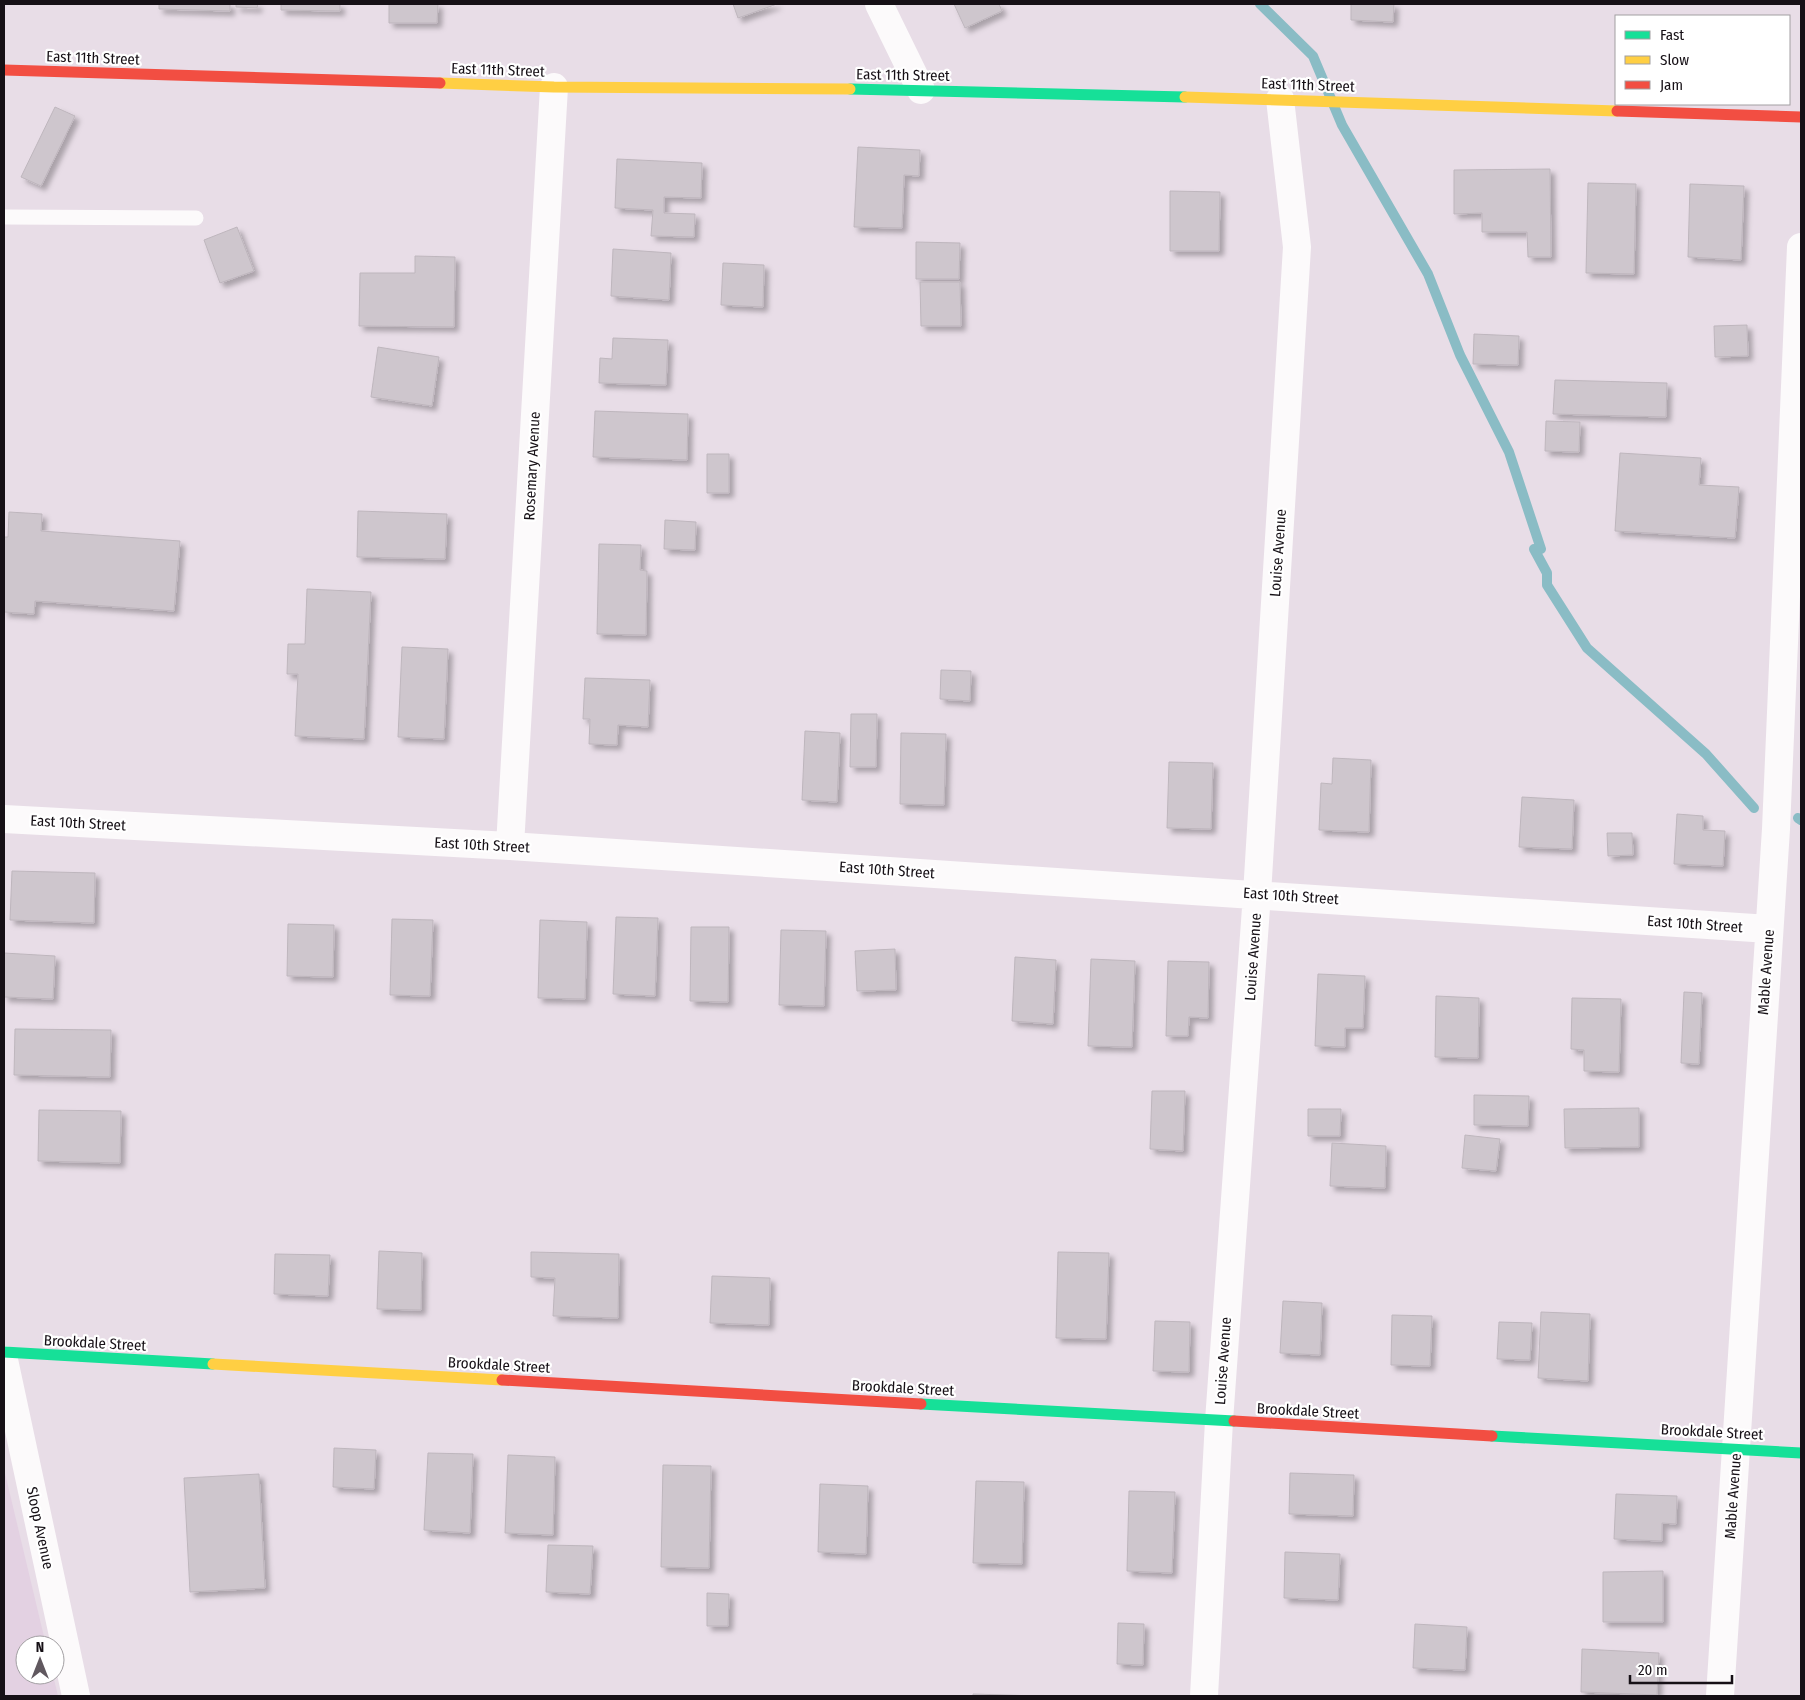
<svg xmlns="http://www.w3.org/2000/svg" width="1805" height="1700" viewBox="0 0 1805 1700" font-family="'Fira Sans Condensed',sans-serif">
	<defs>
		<filter id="shadow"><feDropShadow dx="4.5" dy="4.5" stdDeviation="2.5" flood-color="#0004"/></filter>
	</defs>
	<rect width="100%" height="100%" fill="#e8dde7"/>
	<!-- built -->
	<path fill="#e3d1e2" d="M4,1469L46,1645H25V1675H53L58,1696H4Z"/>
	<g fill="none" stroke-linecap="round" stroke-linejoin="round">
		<!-- stream -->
		<path stroke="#8abcc5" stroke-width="10" d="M1260,4L1313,56L1342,125L1428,274L1460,355L1509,452L1541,549H1534L1547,573V585L1587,648L1706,754L1754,808
			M1798,818L1801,820"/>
	</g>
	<!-- building -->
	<path fill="#cec6cd" stroke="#beb6bd" filter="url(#shadow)" d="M159,4H230V11L159,9Z
		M236,4H258L257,8L236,7Z
		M281,4H340V11L281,10Z
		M389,4H438L437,23H389Z
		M733,4H777L738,18Z
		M954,4H999L1002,11L965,28Z
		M1351,4H1394L1393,22L1351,20Z
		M55,107L75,116L41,186L21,177Z
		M858,147L920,150L919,176L904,175L902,228L854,227Z
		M617,159L702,163L701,198L664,197V213L695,214L694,237L651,236L653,210L615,208Z
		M1550,169L1551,257H1528L1527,232H1482V213L1454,214V170Z
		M1588,183L1636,184L1634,274L1586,273Z
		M1690,184L1744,186L1741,260L1688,257Z
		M1170,191L1220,192L1219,251H1170Z
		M237,227L254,271L220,283L204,240Z
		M916,242L960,243L959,279H916Z
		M613,249L671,253L669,300L611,296Z
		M415,256L455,257L454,327L359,326L360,273H415Z
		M723,263L764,265L763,307L721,305Z
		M920,282H960L961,326H921Z
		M1747,325L1748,356L1715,357L1714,326Z
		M1474,334L1519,336L1518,365L1473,364Z
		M613,338L668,340L666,385L599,383L600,358L612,359Z
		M378,347L439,357L432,406L371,397Z
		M1555,380L1667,383L1666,417L1553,414Z
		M595,411L688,414L687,460L593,457Z
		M1546,421L1580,422L1579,452L1545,451Z
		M1620,453L1701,458L1699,485L1739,487L1735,538L1615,531Z
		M707,454H729V493H707Z
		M358,511L447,514L445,559L357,557Z
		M9,512L42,514L41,531L180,541L174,611L35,601L34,614L4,612V537H8Z
		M665,520L696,522L695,550L664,549Z
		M599,544L641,545L640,570L647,571L646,635L597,634Z
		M307,589L371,592L364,739L295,736L298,674H287L288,644H305Z
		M402,647L448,649L444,739L398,737Z
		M941,670L971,671L970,701L940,699Z
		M585,678L650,680L648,727L618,725L617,745L589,744L590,719H583Z
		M851,714H877L876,767H850Z
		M805,731L840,733L837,802L802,800Z
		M901,733L946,734L944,805L900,804Z
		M1333,758L1371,760L1369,832L1319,830L1321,783L1332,784Z
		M1169,762L1213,763L1211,829L1167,828Z
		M1522,797L1574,800L1572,849L1519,847Z
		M1677,814L1703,816V830L1725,831L1723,866L1674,864Z
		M1607,833H1632L1633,855L1608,856Z
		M12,871L95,873L94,923L10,920Z
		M616,917L658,918L655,996L613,994Z
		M392,919L433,920L430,996L390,995Z
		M540,920L587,922L585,999L538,998Z
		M288,924L334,925L333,977L287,976Z
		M691,927H729L728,1002L690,1001Z
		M781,930L826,931L824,1006L779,1005Z
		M895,949L896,990L857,991L855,951Z
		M4,953L55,956L53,999L4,997Z
		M1015,957L1056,960L1053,1024L1012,1021Z
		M1091,959L1135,961L1132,1047L1088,1046Z
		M1168,961L1209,962L1208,1018L1189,1017L1188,1036H1166Z
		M1318,974L1365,976L1363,1028H1345V1047L1315,1046Z
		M1684,992L1702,993L1699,1064L1681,1063Z
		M1436,996L1479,998L1478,1058L1435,1057Z
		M1572,998L1621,999L1619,1072L1584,1071V1050L1571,1049Z
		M15,1029L111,1030L110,1077L14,1075Z
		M1152,1091H1185L1183,1151L1150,1149Z
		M1474,1095L1529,1096L1528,1126L1474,1125Z
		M1639,1108V1147L1565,1148L1564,1109Z
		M1308,1109H1341L1340,1136H1308Z
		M39,1110L121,1111L120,1163L38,1161Z
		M1465,1135L1500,1139L1496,1171L1462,1168Z
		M1332,1143L1386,1146L1385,1188L1330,1186Z
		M379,1251L422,1253L421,1310L377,1309Z
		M531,1252L619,1254L618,1318L553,1316L555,1278L531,1277Z
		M1058,1252L1109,1253L1106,1339L1056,1338Z
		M275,1254L330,1255L328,1296L274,1294Z
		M712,1276L770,1278L769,1325L710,1323Z
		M1283,1301L1322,1303L1320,1355L1280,1353Z
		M1541,1312L1590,1314L1588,1381L1538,1378Z
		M1392,1315L1432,1316L1430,1366L1391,1365Z
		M1155,1321L1190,1322L1189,1372L1153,1371Z
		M1499,1322L1532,1323L1530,1360L1497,1359Z
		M334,1448L376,1450L374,1489L333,1487Z
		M428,1453L473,1454L470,1533L424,1530Z
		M508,1455L555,1457L553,1535L505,1533Z
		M663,1465L711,1466L709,1568L661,1567Z
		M1290,1473L1354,1475L1353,1516L1289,1514Z
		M259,1474L265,1588L190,1592L184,1478Z
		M976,1481L1024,1482L1022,1564L973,1563Z
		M820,1484L868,1486L866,1554L818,1552Z
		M1129,1491L1175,1492L1172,1573L1127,1571Z
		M1616,1494L1677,1496L1676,1524L1662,1523V1541L1614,1539Z
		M548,1545L593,1546L590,1594L546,1592Z
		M1285,1552L1340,1554L1338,1600L1284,1598Z
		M1663,1571V1622H1603V1572Z
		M707,1593L729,1594L728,1626H707Z
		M1118,1623L1144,1624L1143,1665L1117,1664Z
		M1415,1624L1467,1627L1465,1670L1413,1668Z
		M1582,1649L1659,1653L1657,1695L1581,1692Z
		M973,1694L1038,1696H973Z"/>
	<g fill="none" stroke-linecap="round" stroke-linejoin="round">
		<!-- lane -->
		<path stroke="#fcfafb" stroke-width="15" d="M4,217L196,218"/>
		<!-- street -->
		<path stroke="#fcfafb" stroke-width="28" d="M879,4L921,90
			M4,819L510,846L1769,929
			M510,846L554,87
			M4,1360L76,1696
			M1204,1696L1219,1421L1257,894L1297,247L1280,99
			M1720,1696L1776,829L1801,247"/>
		<!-- fast -->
		<path stroke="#16e098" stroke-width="11" d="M850,89L1185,97
			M4,1352L213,1364
			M921,1404L1234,1421
			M1492,1436L1801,1453"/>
		<!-- slow -->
		<path stroke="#ffcf43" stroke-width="11" d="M440,83L554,87L850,89
			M1185,97L1617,111
			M213,1364L502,1380"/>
		<!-- jam -->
		<path stroke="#f24e42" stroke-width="11" d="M4,70L440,83
			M1617,111L1801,117
			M502,1380L921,1404
			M1234,1421L1492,1436"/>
	</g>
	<g text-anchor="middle" stroke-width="4.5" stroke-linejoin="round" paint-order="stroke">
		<!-- street labels -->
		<g font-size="15" fill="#161016" stroke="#fff">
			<text transform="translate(93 58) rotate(2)" y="5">East 11th Street</text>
			<text transform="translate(498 70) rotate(2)" y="5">East 11th Street</text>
			<text transform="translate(903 75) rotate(1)" y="5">East 11th Street</text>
			<text transform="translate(1308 85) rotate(2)" y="5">East 11th Street</text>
			<text transform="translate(532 466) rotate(-87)" y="5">Rosemary Avenue</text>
			<text transform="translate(1278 553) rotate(-86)" y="5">Louise Avenue</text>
			<text transform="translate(78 823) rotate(3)" y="5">East 10th Street</text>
			<text transform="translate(482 845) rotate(3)" y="5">East 10th Street</text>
			<text transform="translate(887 870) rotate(4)" y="5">East 10th Street</text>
			<text transform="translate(1291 896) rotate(4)" y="5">East 10th Street</text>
			<text transform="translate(1695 924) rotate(4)" y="5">East 10th Street</text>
			<text transform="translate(1253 957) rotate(-86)" y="5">Louise Avenue</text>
			<text transform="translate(1766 972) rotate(-86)" y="5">Mable Avenue</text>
			<text transform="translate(95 1343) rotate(3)" y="5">Brookdale Street</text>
			<text transform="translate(1223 1361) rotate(-86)" y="5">Louise Avenue</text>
			<text transform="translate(499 1365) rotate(3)" y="5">Brookdale Street</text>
			<text transform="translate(903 1388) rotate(3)" y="5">Brookdale Street</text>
			<text transform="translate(1308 1411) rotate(3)" y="5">Brookdale Street</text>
			<text transform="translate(1712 1432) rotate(3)" y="5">Brookdale Street</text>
			<text transform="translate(1733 1496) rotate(-86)" y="5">Mable Avenue</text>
			<text transform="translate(40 1528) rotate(78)" y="5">Sloop Avenue</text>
		</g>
	</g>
	<!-- border -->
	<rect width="1805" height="1700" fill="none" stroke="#161016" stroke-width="10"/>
	<!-- legend -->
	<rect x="1615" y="15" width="175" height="90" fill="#ffffff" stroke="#a29fa2"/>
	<rect x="1625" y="31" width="25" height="8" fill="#16e098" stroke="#a29fa2"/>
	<text x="1660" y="40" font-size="15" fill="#161016">Fast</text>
	<rect x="1625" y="56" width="25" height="8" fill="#ffcf43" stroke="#a29fa2"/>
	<text x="1660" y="65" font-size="15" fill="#161016">Slow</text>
	<rect x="1625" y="81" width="25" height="8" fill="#f24e42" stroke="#a29fa2"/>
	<text x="1660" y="90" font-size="15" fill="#161016">Jam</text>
	<!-- north arrow -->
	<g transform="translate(40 1660)"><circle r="24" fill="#ffffff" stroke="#a29fa2"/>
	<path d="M0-4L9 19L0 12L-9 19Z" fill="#60585f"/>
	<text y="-8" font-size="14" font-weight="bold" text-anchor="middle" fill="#161016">N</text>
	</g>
	<!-- scale -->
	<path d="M1630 1675v8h102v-8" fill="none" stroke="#161016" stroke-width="2.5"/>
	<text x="1638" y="1675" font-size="15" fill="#161016" stroke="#ffffff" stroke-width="4" paint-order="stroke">20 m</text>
</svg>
